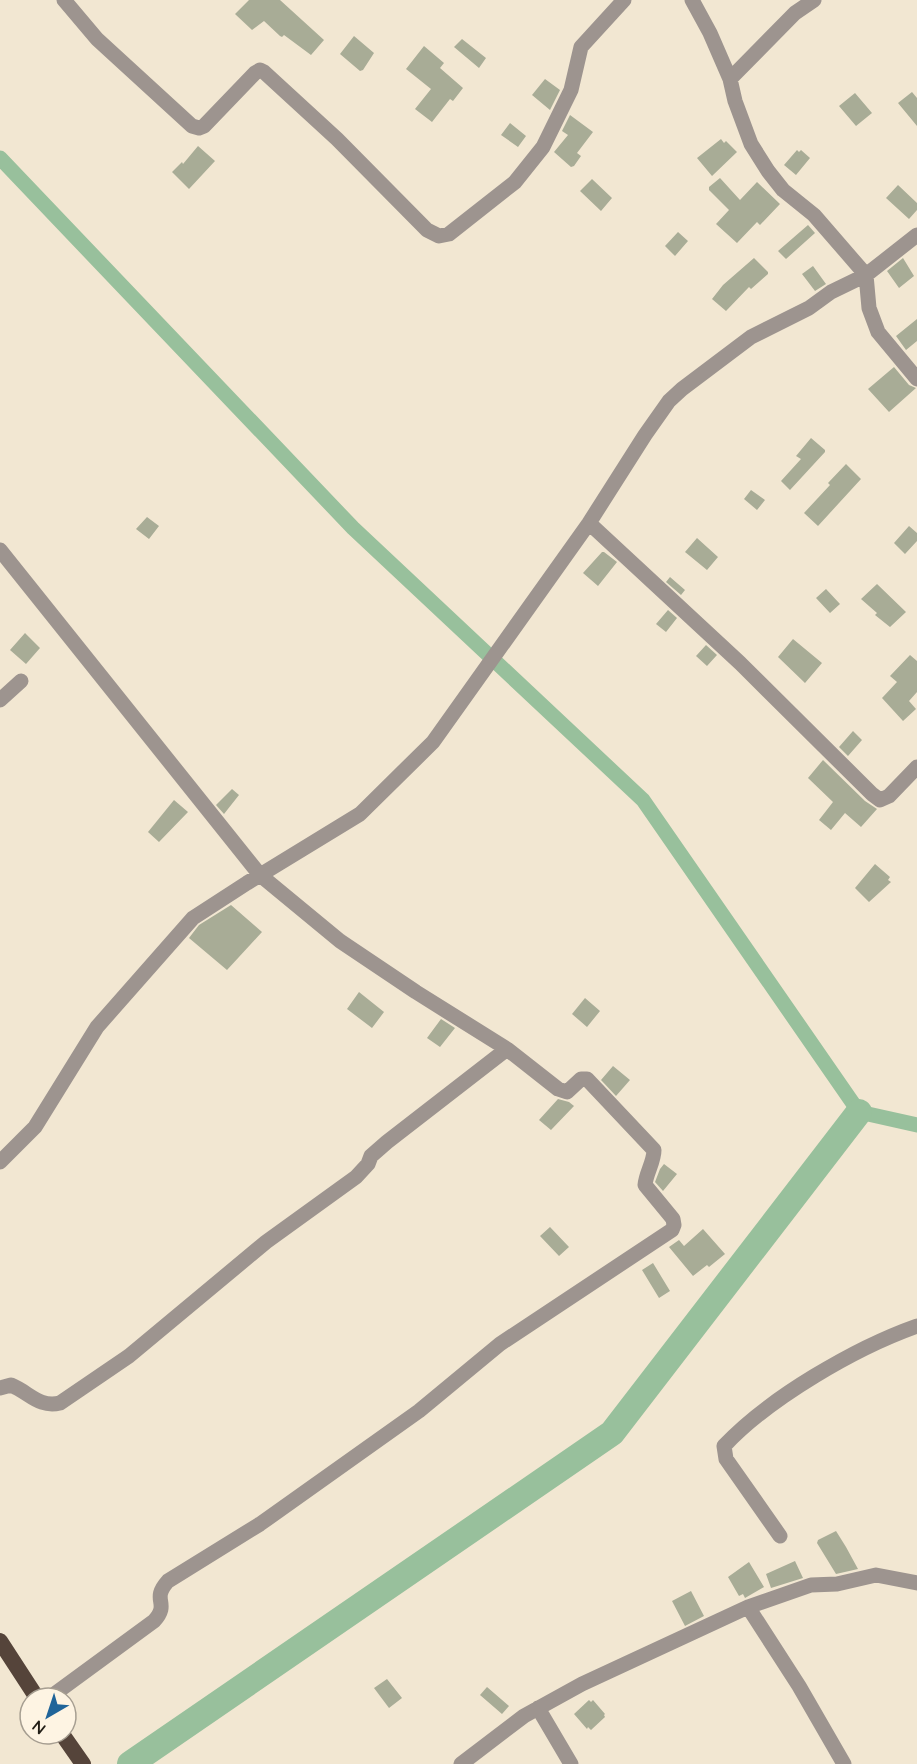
<svg xmlns="http://www.w3.org/2000/svg" width="917" height="1764" viewBox="0 0 917 1764" font-family="Quicksand,sans-serif">
	<rect width="100%" height="100%" fill="#f2e7d2"/>
	<g fill="none" stroke-linecap="round" stroke-linejoin="round">
		<!-- canal -->
		<path stroke="#98c09c" stroke-width="15" d="M0,158L353,528L643,800L859,1112L917,1125"/>
		<!-- river -->
		<path stroke="#98c09c" stroke-width="26" d="M130,1764L612,1433L859,1112"/>
	</g>
	<!-- building -->
	<path fill="#a8ac96" d="M249,0H280L324,40L311,55L284,35L282,37L280,36L264,21L252,30L235,14Z
		M354,36L374,53L363,70L360,71L340,54Z
		M462,39L486,58L479,68L454,47Z
		M424,46L444,63L440,68L463,88L453,101L450,99L432,122L415,109L431,89L406,69Z
		M545,79L560,90L550,110L532,95Z
		M912,92L917,98V126L898,103Z
		M855,93L872,113L856,126L839,106Z
		M570,115L593,132L577,153L581,156L574,166L571,167L554,152L568,135L562,131Z
		M510,123L526,136L518,147L501,135Z
		M721,139L724,143L726,141L737,152L712,176L697,158Z
		M198,146L215,161L189,189L172,172L182,162L183,164Z
		M797,150L799,152L801,150L810,158L796,175L784,165Z
		M720,178L740,200L757,182L780,204L760,225L757,222L737,243L716,224L729,210L709,190V187Z
		M592,179L612,198L601,211L580,191Z
		M898,185L917,203V210L909,219L886,198Z
		M808,225L815,233L786,259L778,251Z
		M678,232L688,241L675,256L665,246Z
		M754,258L768,272V274L751,289L749,287L726,311L712,299L723,285Z
		M903,258L914,276L899,288L887,271Z
		M813,266L826,284L815,291L802,274Z
		M917,319V341L906,350L896,336Z
		M894,367L909,385L916,388L889,412L868,389Z
		M811,438L825,450V452L790,490L781,481L801,459L796,456Z
		M846,464L861,479L818,526L804,513L830,485L828,483Z
		M751,490L765,500L757,510L744,499Z
		M147,517L159,526L149,539L136,529Z
		M909,526L917,533V541L905,554L894,543Z
		M697,538L718,557L707,570L685,552Z
		M602,552H604L617,562L598,586L583,573Z
		M670,577L685,590L681,595L666,582Z
		M877,584L906,612L890,627L875,615L877,613L861,599Z
		M826,589L840,604L830,613L816,598Z
		M668,610L677,618L666,632L656,624Z
		M25,633L40,648L26,664L10,650Z
		M793,639L822,663L805,683L778,657Z
		M706,645L717,655L707,666L696,656Z
		M910,655L917,661V692L909,701L916,709L903,721L882,698L897,682L890,676Z
		M853,731L862,740L848,756L839,747Z
		M823,760L865,801L877,809L861,827L845,813L831,830L819,820L833,802L808,778Z
		M232,789L239,795L224,814L216,805Z
		M174,800L188,812L159,842L148,832Z
		M875,864L890,877L888,880L891,882L869,902L855,888Z
		M231,905L262,932L227,970L189,938L199,925Z
		M359,992L384,1012L372,1028L347,1009Z
		M585,998L600,1011L587,1027L572,1014Z
		M441,1019L455,1028L440,1047L427,1038Z
		M613,1066L630,1080L616,1096L601,1080Z
		M558,1099L569,1102L574,1106L551,1130L539,1120Z
		M664,1164L677,1174L663,1191L655,1182L660,1169Z
		M550,1227L569,1247L559,1256L540,1236Z
		M703,1229L725,1254L709,1267L707,1265L693,1276L669,1247L679,1240L684,1246Z
		M653,1263L670,1291L659,1298L642,1270Z
		M836,1531L846,1547L858,1569L836,1574L817,1543L818,1540Z
		M795,1561L803,1578L771,1588L766,1574Z
		M749,1562L764,1587L745,1598L743,1594L739,1596L728,1577Z
		M691,1591L704,1616L685,1626L672,1601Z
		M387,1679L402,1698L389,1708L374,1688Z
		M487,1687L509,1706L502,1714L480,1695Z
		M589,1700L591,1702L593,1700L605,1714L604,1715L605,1717L591,1730L588,1727L587,1729L574,1714Z"/>
	<g fill="none" stroke-linecap="round" stroke-linejoin="round">
		<!-- minor -->
		<path stroke="#9d948f" stroke-width="15" d="M64,0L97,39L192,126L199,128L204,126L255,73L260,70L264,72L337,139L427,230L439,236L449,234L515,182L543,147L571,90L581,47L624,0
			M692,0L710,33L730,79L735,101L751,144L768,171L783,190L814,215L866,275L917,235
			M730,79L795,13L814,0
			M589,523L740,663L872,794L880,800L889,796L917,767
			M0,550L260,875L340,941L416,992L507,1049L558,1089L567,1092L581,1079H587L654,1150C654,1162 646,1173 645,1185L673,1219L674,1225L672,1230L500,1344L419,1411L260,1524L168,1581C150,1601 171,1602 154,1621L49,1698
			M0,700L21,681
			M0,1162L35,1127L97,1027L193,918L247,883L360,814L433,742L589,523L645,435L669,401L682,389L751,337L809,308L831,292L866,275L869,308L878,332L917,379
			M0,1388L11,1385C30,1393 39,1408 60,1403L129,1356L266,1242L356,1177L368,1164L371,1156L387,1142L507,1049
			M780,1536L726,1459L724,1446C769,1398 855,1348 917,1326
			M748,1607L799,1686L844,1764
			M538,1708L571,1764
			M461,1764L524,1716L582,1684L748,1607L811,1585L837,1584L876,1575L917,1583"/>
		<!-- trunk -->
		<path stroke="#55443a" stroke-width="16" d="M0,1641L37,1698
			M62,1734L83,1764"/>
	</g>
	<!-- north arrow -->
	<g transform="translate(48 1716) rotate(219)"><circle r="28" fill="#fef4e3" stroke="#a69e91" stroke-width="1.5"/>
	<path d="M0-4.5L10 22L0 15L-10 22Z" fill="#206499"/>
	<text y="-9" font-size="16" font-weight="bold" text-anchor="middle" fill="#221e16">N</text>
	</g>
</svg>
